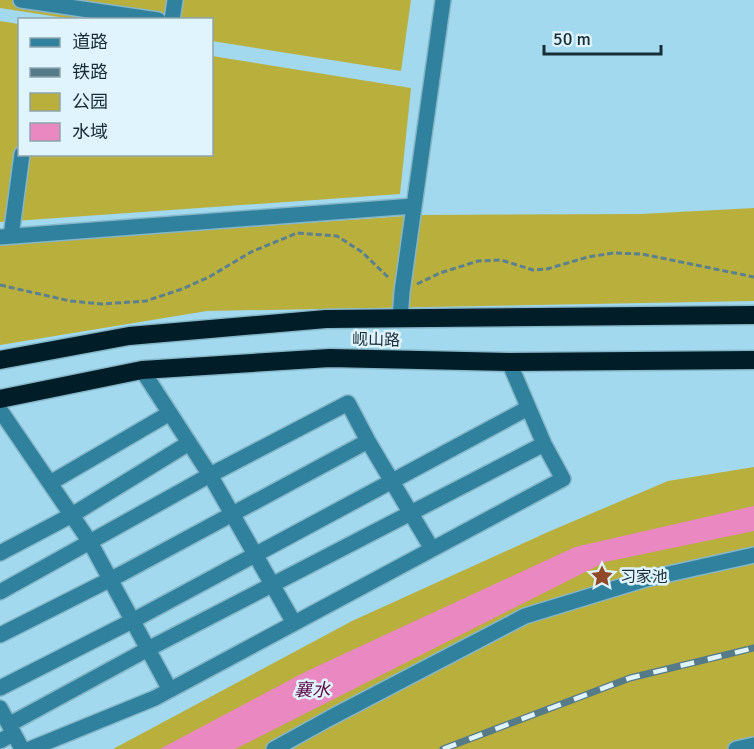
<svg xmlns="http://www.w3.org/2000/svg" width="754" height="749" viewBox="0 0 754 749" font-family="Signika,'Noto Sans SC',sans-serif">
	<rect width="100%" height="100%" fill="#a2d9ee"/>
	<!-- green -->
	<path fill="#b9af3d" d="M0,0H411L401,71L212,41V20L72,19L0,8Z
		M0,21L19,24L20,154H212V56L411,88L400,194L0,222Z
		M754,208V301L207,311L0,345V244L420,215L641,214Z
		M754,467V749H113L352,621L548,532L668,481Z"/>
	<!-- water -->
	<path fill="#e988c1" d="M754,506V531L605,562L235,749H160L307,671L575,547Z"/>
	<g fill="none" stroke-linecap="round" stroke-linejoin="round">
		<!-- minor casing -->
		<g stroke="#86b7c9" stroke-width="18">
			<path id="minor" d="M21,0L158,20
				M172,20L175,0
				M11,236L22,154
				M0,237L414,206
				M400,319L402,292L443,0
				M142,370L210,475L294,623
				M0,410L90,542L170,690
				M50,483L170,413
				M0,553L72,515L189,443
				M0,592L210,475L348,403L368,441L432,549
				M0,635L123,573L368,441
				M0,688L132,621L528,408
				M0,708L22,749
				M10,724L148,649L544,444
				M0,741L13,734
				M30,749L155,698L563,479L544,444L509,362
				M274,749L330,718L525,616L646,579L754,555
				M736,749L754,745"/>
		</g>
		<!-- highway casing -->
		<g stroke="#86b7c9" stroke-width="21">
			<path id="highway" d="M0,360L129,336L326,319L754,315
				M0,399L142,370L330,358L509,362L754,360"/>
		</g>
		<!-- path -->
		<path stroke="#5b8190" stroke-width="3" stroke-dasharray="6 3" stroke-linecap="butt" d="M417,284L440,273L478,261L501,260L533,270L547,269L588,257L613,253L642,254L754,277
			M0,285L70,301L102,304L146,301L182,289L209,277L251,252L297,233L337,236L362,252L389,278"/>
		<!-- minor -->
		<use href="#minor" stroke="#30819d" stroke-width="15"/>
		<!-- highway -->
		<use href="#highway" stroke="#011d27" stroke-width="18"/>
		<!-- rail casing -->
		<g stroke="#567b88" stroke-width="7">
			<path id="rail" d="M443,749L630,678L754,648"/>
		</g>
		<!-- rail -->
		<use href="#rail" stroke="#dff4fd" stroke-width="4.5" stroke-dasharray="14" stroke-linecap="butt"/>
	</g>
	<!-- icons -->
	<defs>
		<g id="sight-bare" transform="scale(1.8)"><path d="M0-6L1.8-2.2L6-1.7L2.9 1.2L3.7 5.4L0 3.3L-3.7 5.4L-2.9 1.2L-6-1.7L-1.8-2.2Z" fill="#914927" stroke="#dff4fd" stroke-width="2.5" paint-order="stroke"/></g>
	</defs>
	<g fill-rule="evenodd">
		<use href="#sight-bare" x="602" y="576"/>
	</g>
	<g text-anchor="middle" stroke-width="5" stroke-linejoin="round" paint-order="stroke">
		<!-- street labels -->
		<g font-size="16" fill="#182e36" stroke="#dff4fd">
			<text transform="translate(376 339) rotate(1)" y="6">岘山路</text>
		</g>
		<!-- poi labels -->
		<g font-size="16" fill="#182e36" stroke="#dff4fd" text-anchor="start">
			<text x="620" y="582">习家池</text>
		</g>
		<!-- water labels -->
		<g font-size="18" font-style="italic" fill="#600946" stroke="#dff4fd">
			<text x="312" y="696">襄水</text>
		</g>
	</g>
	<!-- legend -->
	<rect x="18" y="18" width="195" height="138" fill="#dff4fd" stroke="#8fa5ad" stroke-width="1.5"/>
	<rect x="30" y="38" width="30" height="9" fill="#30819d" stroke="#8fa5ad" stroke-width="1.5"/>
	<text x="72" y="48" font-size="18" fill="#182e36">道路</text>
	<rect x="30" y="68" width="30" height="9" fill="#567b88" stroke="#8fa5ad" stroke-width="1.5"/>
	<text x="72" y="78" font-size="18" fill="#182e36">铁路</text>
	<rect x="30" y="93" width="30" height="18" fill="#b9af3d" stroke="#8fa5ad" stroke-width="1.5"/>
	<text x="72" y="108" font-size="18" fill="#182e36">公园</text>
	<rect x="30" y="123" width="30" height="18" fill="#e988c1" stroke="#8fa5ad" stroke-width="1.5"/>
	<text x="72" y="138" font-size="18" fill="#182e36">水域</text>
	<!-- scale -->
	<path d="M544 45v9h117v-9" fill="none" stroke="#182e36" stroke-width="3"/>
	<text x="553" y="45" font-size="18" fill="#182e36" stroke="#dff4fd" stroke-width="4.5" paint-order="stroke">50 m</text>
</svg>
